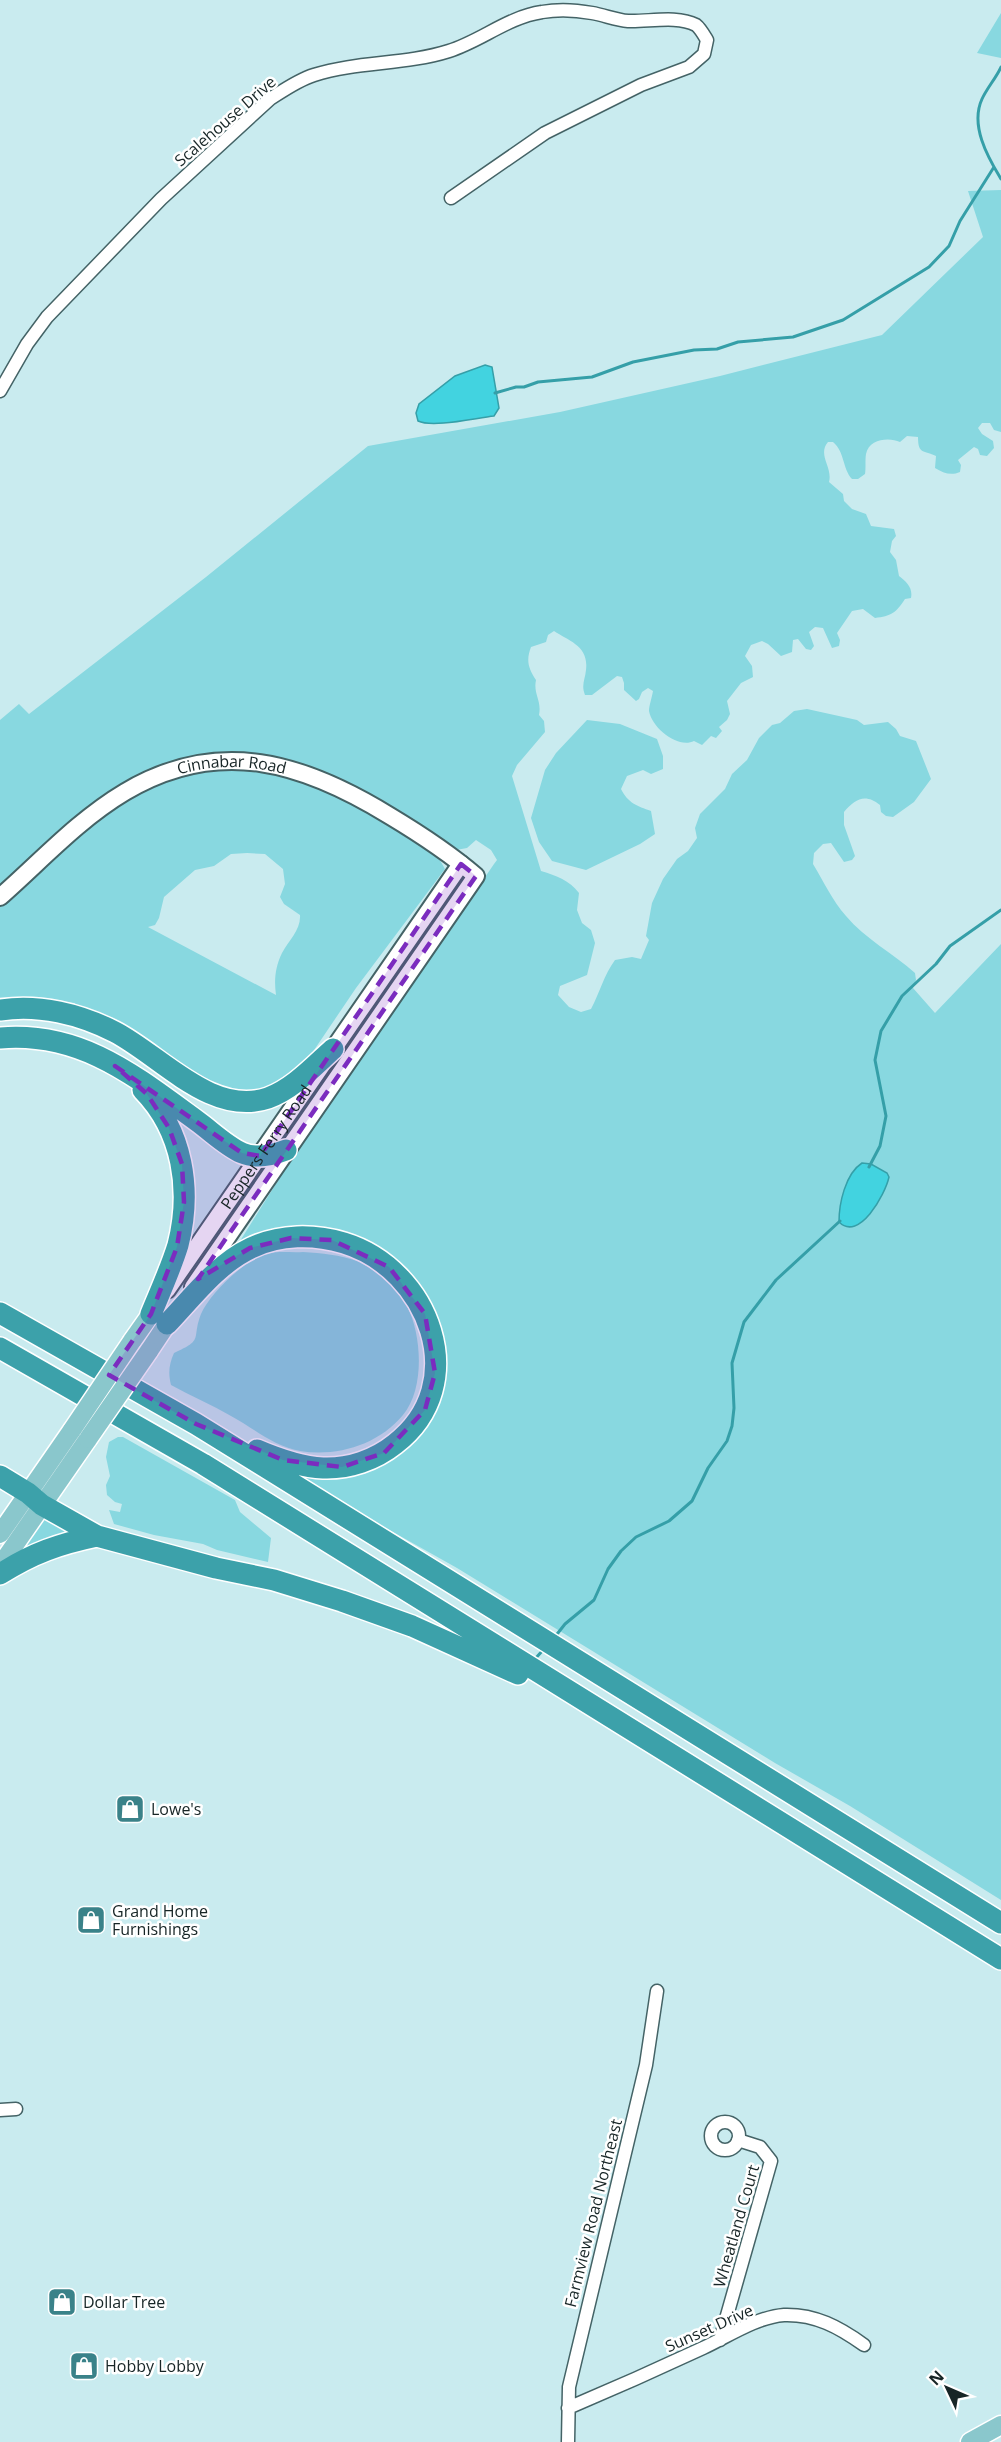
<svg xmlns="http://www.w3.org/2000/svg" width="1001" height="2442" viewBox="0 0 1001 2442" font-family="'Open Sans',sans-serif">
	<rect width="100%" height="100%" fill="#c9ebef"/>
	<!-- green -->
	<path fill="#88d8e0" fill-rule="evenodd" d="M1001,13V58L977,53Z
		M1001,190V432L994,430L990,423H982L978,428L982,434L993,441L994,448L987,456L980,455L978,449L974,447L958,460L961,465L960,472C951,476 943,473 935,468L936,456C924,450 918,455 918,437L907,436L900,442C889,437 869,439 866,454C865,460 866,468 865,474L858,479H852C842,468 845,452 833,442H828C817,455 833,467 829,482L843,494L844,501L852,509L866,514L871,526L894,529L896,536L892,541L890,552L896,560L899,576C907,582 913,588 911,598L905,599C896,613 891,616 875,618L863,609L852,611L837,633L840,640L839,646L832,648L823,628L815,627L809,632L814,646L811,650L806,649L798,639L793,640L792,652L781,656L768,644L762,641L751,645L745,656L752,666L753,677L741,683L727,701L730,714L727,720L719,727L722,731L716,738L711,736L702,745L694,741C678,749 652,728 649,711C649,706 652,697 653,691L648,688L642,692L639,699L636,701L624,690V683L622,677L617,676L592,695H585C581,685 585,680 586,670C589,646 569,641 554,631L548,635L546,642L531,647C526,660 528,668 536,680C533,694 542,700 539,715L544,721L545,732L517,765L512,776L541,871C557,876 569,880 579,893L577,910L582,923L591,930L595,943L587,975L560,986L558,995L569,1007L581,1012L591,1009C600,992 604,975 615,960L632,957L641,959L649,940L646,936L652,903L663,879L677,859L688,851L697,838L695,828L700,814L725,789L732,774L747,760L759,738L772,725L780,723L794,711L807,709L857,720L864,725L888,722L896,729L900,736L916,741L931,779L914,802L893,817L886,816L881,812L880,805C865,793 855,799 844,812V825L855,856L852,860L844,862L831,843L823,844L814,853L813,864C824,882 832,900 846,916C865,939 893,953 915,973L916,980L913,988L935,1013L1001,944V1900L850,1806L775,1763L457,1568L384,1527L297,1474L305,1469L399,1445L440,1348L364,1242L235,1249L294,1155L494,864L497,860L491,850L476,840L467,848L456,850L328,775L166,765L138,776L104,795L54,837L0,887V720L19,704L29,714L206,577L368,446L560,412L720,376L882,335L983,237L968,191Z
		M587,720L620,724L657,739L663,756V769L651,774L643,770L627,776L621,789C628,803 637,806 651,811L655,834L640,844L586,870L552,861L539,842L531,818L545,770L556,753Z
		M215,769L272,771L342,795L437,855L445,869L356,988L306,1062L269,1091L227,1094L73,1008L75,1003L0,998V906C36,875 70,839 108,810C136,789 181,772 215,769ZM247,853L265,854L283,869L285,884L280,897L284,904L300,915C301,930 289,940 282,953C275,967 274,981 276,995L148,927L155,925L159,918L164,897L195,870L214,866L231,854Z
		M303,1252C322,1253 340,1255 357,1261C376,1269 398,1289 407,1306C422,1335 425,1389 403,1415C378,1445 337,1457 300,1451C273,1446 255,1429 231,1416C212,1405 191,1396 171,1385C168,1373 169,1364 174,1353C205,1339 191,1340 201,1314C210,1293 247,1257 270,1253C281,1251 293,1253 303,1252Z
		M118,1437H123L235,1500L240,1512L271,1538L268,1562L217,1550L203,1544L154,1535L114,1524L109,1510L120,1512L122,1504L115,1502L107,1495L106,1485L110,1476L106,1457L109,1442Z
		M46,1515L76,1530L28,1547L27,1544L38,1522Z"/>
	<!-- water -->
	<path fill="#42d3e0" stroke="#359fa8" stroke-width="1.5" d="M485,365L492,367L499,408L494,416C475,418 433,428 418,421L416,413L419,404L455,376Z
		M862,1163L871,1164L887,1173L889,1177C885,1195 859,1242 839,1222C839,1204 845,1174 862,1163Z"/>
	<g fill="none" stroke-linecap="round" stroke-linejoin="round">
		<!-- stream -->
		<path stroke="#359fa8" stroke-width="3" d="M1001,67C996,78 987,88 982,99C970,125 987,156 1001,179
			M495,393L516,387H524L538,382L592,377L633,362L694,350L717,349L738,342L793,337L843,320L929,267L949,246L960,221L994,167
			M869,1167L880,1146L886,1116L875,1060L881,1031L902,996L936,964L950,946L1001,910
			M554,1638L565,1624L594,1600L608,1569L621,1551L636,1537L669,1521L692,1501L708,1468L727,1441L732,1426L734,1408L732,1363L744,1322L776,1280L840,1221
			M534,1660L544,1649"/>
		<!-- street casing -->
		<g stroke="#446366" stroke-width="15">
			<path id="street" d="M0,391L27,344L47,317L161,199L270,99C284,90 298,80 314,75C358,61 405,65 449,51C481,41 508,17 542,12C558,9 576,10 592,13C604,15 616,20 628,21C648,22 677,15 696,25C700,28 704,35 707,40L704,54L689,67L641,85L545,133L451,198
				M0,2110L16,2109
				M711 2136a14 14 0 1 1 28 0a14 14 0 1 1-28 0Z
				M720,2340L771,2161L760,2147L738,2140
				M568,2408C613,2389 658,2369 703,2348C727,2337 756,2317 784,2315C815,2314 839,2327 864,2345
				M568,2442L569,2387L646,2065L657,1991"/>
		</g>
		<!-- secondary casing -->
		<g stroke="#446366" stroke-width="20">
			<g id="secondary">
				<path id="s1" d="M0,897C41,861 78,820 125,792C219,736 304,763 390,816C420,834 449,853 476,876L193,1287"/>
				<path id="s2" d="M167,1290L461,864"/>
			</g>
		</g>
		<!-- primary casing -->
		<g stroke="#fff" stroke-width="21">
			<path id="primary" d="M132,1341L151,1314
				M149,1351L167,1324
				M0,1534L72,1430
				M0,1566L88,1439
				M970,2442L1001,2425"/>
		</g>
		<!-- highway casing -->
		<g stroke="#fff" stroke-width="24">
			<path id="highway" d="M0,1010C39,1004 80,1014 115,1032C161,1056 212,1117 268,1098C293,1089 313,1067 333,1049
				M0,1038C81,1031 135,1076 197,1121C211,1131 226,1146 242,1153C256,1159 273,1155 286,1150
				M143,1090C183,1131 192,1190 178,1245C171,1268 160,1292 151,1314
				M0,1313L196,1424L1001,1923
				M167,1324C192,1298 217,1264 251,1248C280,1234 314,1234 344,1243C429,1269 473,1384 395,1444C375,1460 349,1469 323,1468C301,1467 278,1459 257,1450
				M0,1348L203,1464L1001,1959
				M0,1476L28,1493L42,1505L97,1536L216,1568L274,1580L342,1601L412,1626L518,1674
				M0,1574C33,1553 59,1544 97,1536"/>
		</g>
		<!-- street -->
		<use href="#street" stroke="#fff" stroke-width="12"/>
		<!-- secondary -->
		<use href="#secondary" stroke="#fff" stroke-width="16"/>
		<!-- primary -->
		<use href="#primary" stroke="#8ac7cc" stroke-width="18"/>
		<!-- highway -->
		<use href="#highway" stroke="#3ca1aa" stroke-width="21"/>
		<!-- primary-bridge casing -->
		<g stroke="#fff" stroke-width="21" stroke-linecap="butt">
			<path id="primary-bridge" d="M72,1430L132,1341
				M88,1439L149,1351"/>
		</g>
		<!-- primary-bridge -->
		<use href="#primary-bridge" stroke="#8ac7cc" stroke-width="18"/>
	</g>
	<!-- marked area -->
	<path fill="#7b2cbf" fill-opacity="0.2" stroke="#7b2cbf" stroke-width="4.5" stroke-dasharray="12 8" stroke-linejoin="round" d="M461,864L476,876L198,1279L250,1248L291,1238L332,1240L389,1267L425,1314L435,1373L425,1410L384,1453L342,1467L283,1460L196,1424L109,1375L151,1314L177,1247L184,1202L182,1164L169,1128L147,1094L115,1066L242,1153L260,1156Z"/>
	<!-- icons -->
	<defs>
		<g id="shop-square" transform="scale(1.5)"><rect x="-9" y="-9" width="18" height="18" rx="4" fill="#3a8289" stroke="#fff"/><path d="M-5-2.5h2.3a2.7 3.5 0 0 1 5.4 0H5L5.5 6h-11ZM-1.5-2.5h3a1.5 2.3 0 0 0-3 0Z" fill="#fff"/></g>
	</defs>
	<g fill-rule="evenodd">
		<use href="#shop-square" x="130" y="1809"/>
		<use href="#shop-square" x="91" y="1920"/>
		<use href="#shop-square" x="62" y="2302"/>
		<use href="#shop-square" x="84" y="2366"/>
	</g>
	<g text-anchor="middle" stroke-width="5" stroke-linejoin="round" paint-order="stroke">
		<!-- street labels -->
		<g font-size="16" fill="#172526" stroke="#fff">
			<text transform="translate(225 121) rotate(-41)" y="6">Scalehouse Drive</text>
			<text dy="6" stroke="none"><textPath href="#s1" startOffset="276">Cinnabar Road</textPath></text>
			<text dy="6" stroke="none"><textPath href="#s2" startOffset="174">Peppers Ferry Road</textPath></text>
			<text transform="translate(593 2213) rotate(-76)" y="6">Farmview Road Northeast</text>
			<text transform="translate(736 2226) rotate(-74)" y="6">Wheatland Court</text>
			<text transform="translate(709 2328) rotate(-24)" y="6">Sunset Drive</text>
		</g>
		<!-- poi labels -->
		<g font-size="16" fill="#172526" stroke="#fff" text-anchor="start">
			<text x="151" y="1815">Lowe's</text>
			<text x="112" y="1917">Grand Home<tspan x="112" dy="18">Furnishings</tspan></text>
			<text x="83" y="2308">Dollar Tree</text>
			<text x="105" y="2372">Hobby Lobby</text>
		</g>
	</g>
	<!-- north arrow -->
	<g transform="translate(947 2388) rotate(314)" stroke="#ffffff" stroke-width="4.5" paint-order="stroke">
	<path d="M0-4.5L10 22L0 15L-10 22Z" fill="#172526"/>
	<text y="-9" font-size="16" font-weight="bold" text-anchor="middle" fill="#172526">N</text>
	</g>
</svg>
